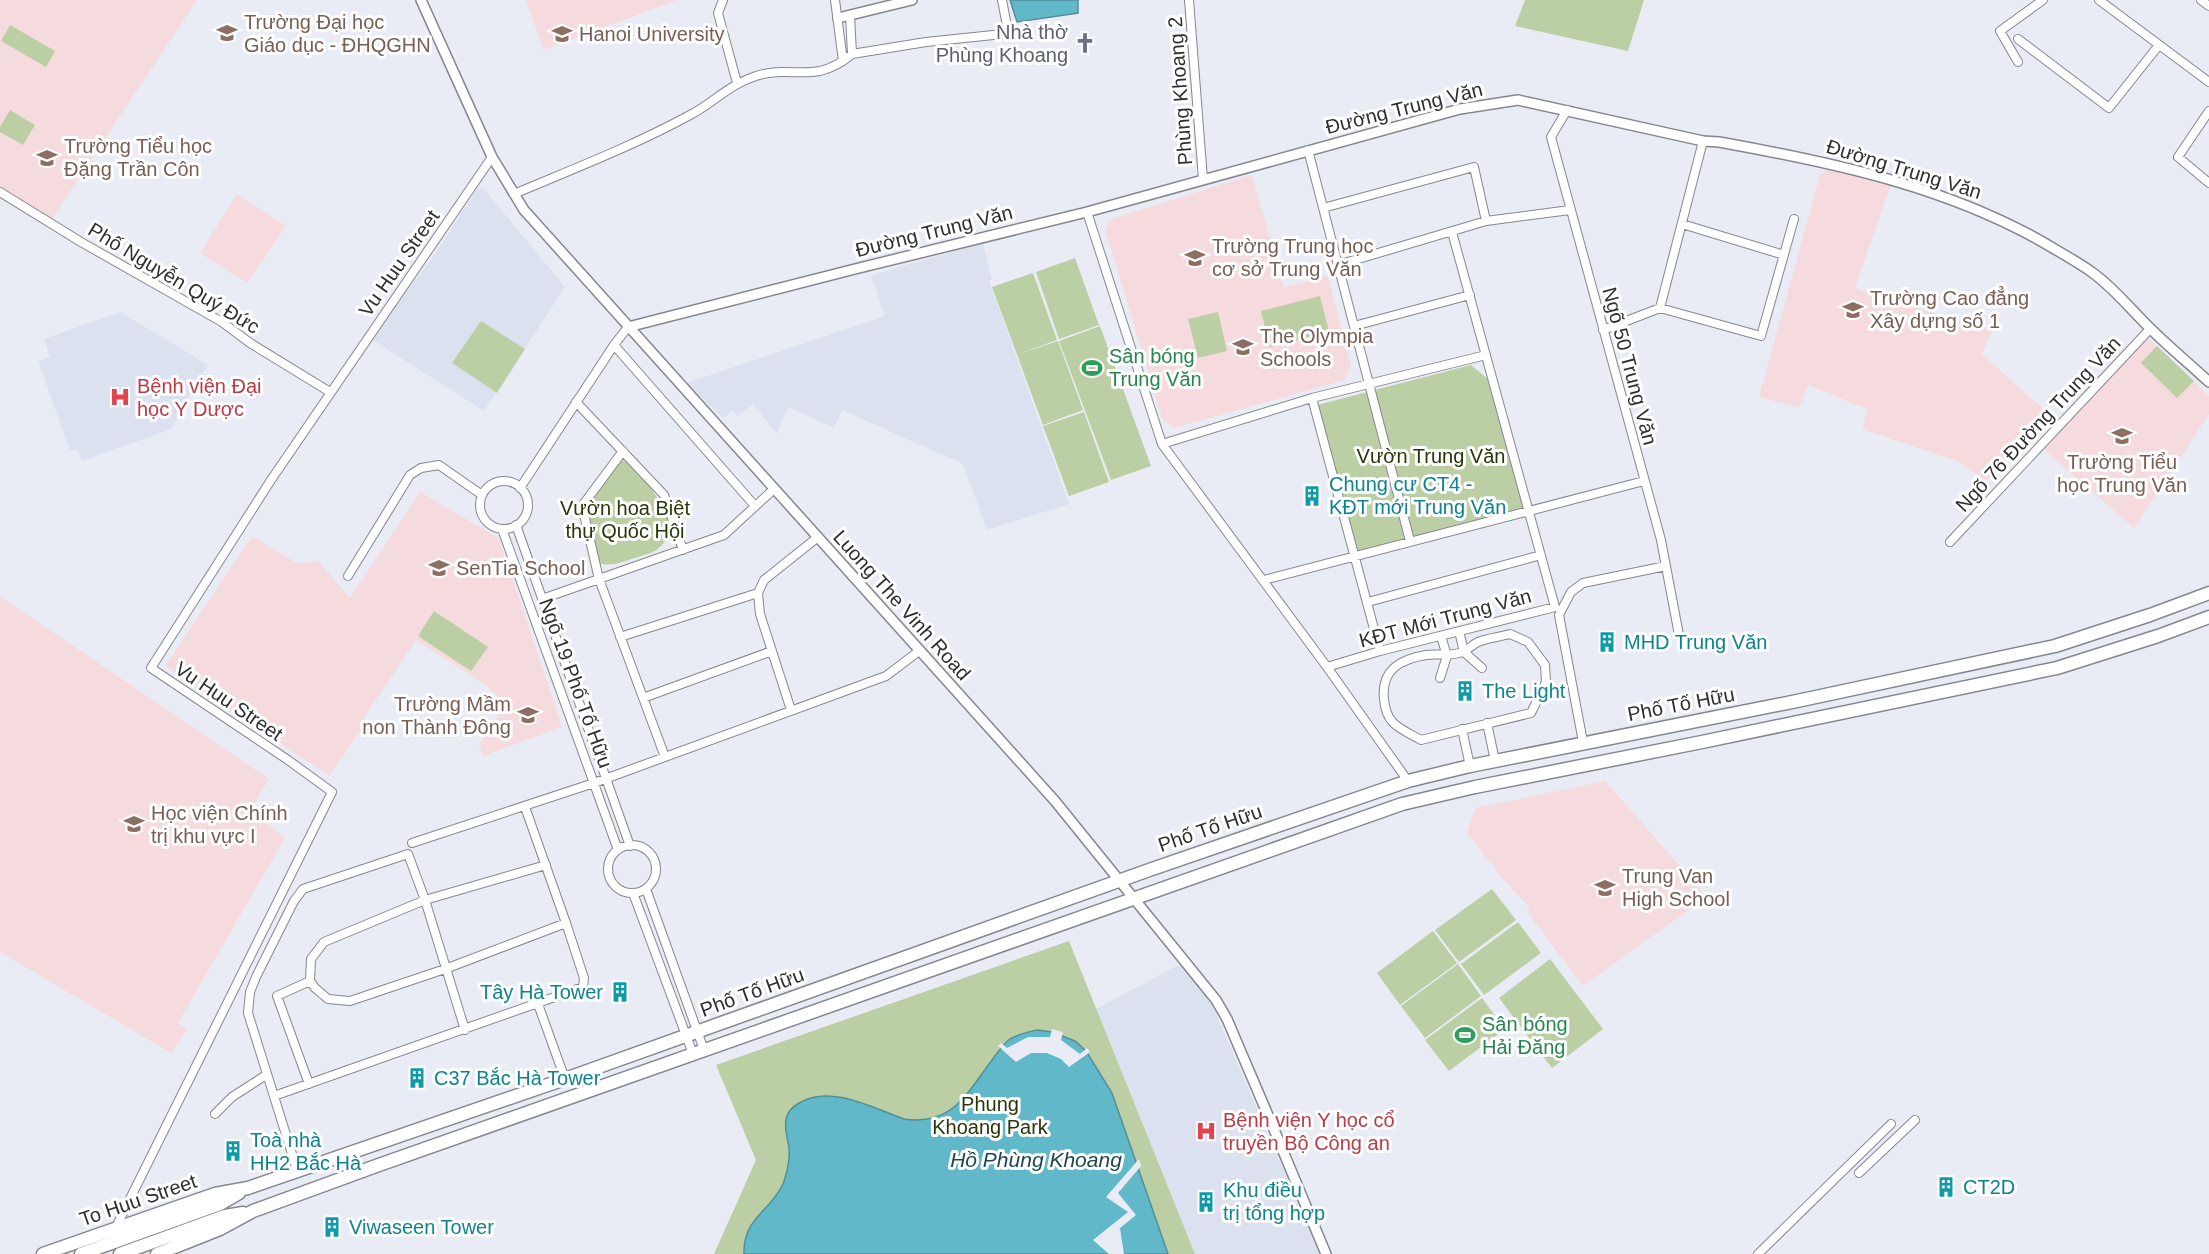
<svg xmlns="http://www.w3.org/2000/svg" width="2209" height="1254" viewBox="0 0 2209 1254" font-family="Helvetica,sans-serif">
	<rect width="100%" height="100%" fill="#eaecf5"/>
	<!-- built -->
	<path fill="#dce1f0" d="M483,188L565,287L484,411L373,340L374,331L431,260L477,189Z
		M983,243L992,280L989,281L1069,504L987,530L963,464L842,410L834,428L788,407L777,434L753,404L738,416L732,411L723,418L687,383L885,316L871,275Z
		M120,312L208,365L171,429L82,461L77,449L70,451L38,361L50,357L44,339Z
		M1182,963L1213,1007L1320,1254H1195L1096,1009Z"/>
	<!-- education -->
	<path fill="#f6dbde" d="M0,0H197L52,219L0,187Z
		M526,0H677L543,50Z
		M1831,167L1891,185L1855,288L1992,331L1982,354L2050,415L1986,481L1959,462L1862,429L1867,409L1808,385L1799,408L1759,397L1820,175Z
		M1252,175L1284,287L1328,276L1351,365L1345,380L1174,428L1162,418L1105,229L1111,219Z
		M237,194L286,226L247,283L200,253Z
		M2146,336L2209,396V414L2134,528L2040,446Z
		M420,492L499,538L562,727L483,756L479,745L506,703L481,682L416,640L359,725L362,728L329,776L165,666L252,536L297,563L318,561L350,598Z
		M0,596L269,779L250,811L285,838L178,1023L187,1029L171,1053L0,952Z
		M1605,781L1707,897L1583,986L1528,913L1529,907L1502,878L1467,833L1475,808Z"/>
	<!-- green -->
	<path fill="#bccea4" d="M1525,0H1644L1628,51L1515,26Z
		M10,25L55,51L46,67L1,41Z
		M10,110L35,125L23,145L0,132V127Z
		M1075,258L1099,325L1059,339L1036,272Z
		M1033,273L1057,340L1018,354L1058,341L1083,410L1043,425L992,287Z
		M1320,296L1329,332L1270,347L1261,311Z
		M1218,312L1227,351L1198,358L1188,319Z
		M481,321L525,349L497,393L452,363Z
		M1100,326L1151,466L1111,480L1059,341Z
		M2157,346L2194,381L2177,398L2141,363Z
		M1471,365L1496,386L1528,510L1355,556L1317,405Z
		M1084,412L1109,482L1069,496L1043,426Z
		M622,460C641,469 666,506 669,527C671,534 665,542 660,547C655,553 643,555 635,558C621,562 610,568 595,562L582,506L603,485L616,464Z
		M434,611L488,647L471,671L418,636Z
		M1492,889L1516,920L1459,962L1435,930Z
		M1518,922L1541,953L1484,995L1461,964Z
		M1433,931L1457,963L1400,1005L1377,973Z
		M1069,941L1195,1254H714L756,1160L716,1065Z
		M1550,959L1603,1029L1552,1068L1499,998Z
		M1458,964L1481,996L1425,1038L1401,1006Z
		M1482,998L1505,1029L1449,1071L1425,1040Z"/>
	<!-- water -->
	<path fill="#60b8c8" stroke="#518f9b" stroke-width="1.5" d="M1010,0H1078V13L1017,22Z
		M1037,1030L1052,1032L1075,1041L1086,1051L1112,1093L1168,1254H744C743,1218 770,1212 783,1184C787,1173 790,1159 789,1148C788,1139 784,1129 786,1120C787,1112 792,1107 799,1103C830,1084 873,1108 904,1119C953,1126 967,1093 992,1060C997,1053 1003,1044 1010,1039C1018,1034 1028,1032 1037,1030Z"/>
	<!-- pier -->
	<path fill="#eaecf5" d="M1052,1029L1063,1032L1061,1040L1080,1054L1087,1048L1090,1052L1069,1067L1061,1059L1047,1053H1031L1016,1062L998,1046L1001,1043L1007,1048L1028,1037H1050Z
		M1139,1159L1141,1166L1118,1193L1136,1215L1120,1228L1124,1254H1109L1093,1240L1128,1212L1106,1197Z"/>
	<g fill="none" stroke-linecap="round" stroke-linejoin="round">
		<!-- minor casing -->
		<g stroke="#85878f" stroke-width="10">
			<path id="minor" d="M723,0L718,13L737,83
				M835,0L843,61
				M1189,0L1203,179
				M2099,0L2209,82
				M2201,0L2209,6
				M850,15L852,54
				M2018,39L2109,108L2159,45
				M2018,62L2000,31L2043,0
				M1567,110L1551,137L1661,540L1679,635
				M2209,111L2178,157L2209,183
				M1308,150L1410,541
				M0,192L81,242L222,322L250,343L330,392
				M514,194C573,169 633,146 690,115C713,103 730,84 756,76C780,68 799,75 820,71C832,68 844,61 852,54L926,42L1003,34L1008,31L1002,0
				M1323,208L1474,167L1486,221
				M1087,212L1162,444L1327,667L1408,781
				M1682,224L1784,255
				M1338,265L1486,221L1570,210
				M1660,308L1703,141
				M1354,326L1470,295
				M1603,330L1660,308L1761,336L1794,219
				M614,345L755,506
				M1312,398L1380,651
				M576,402L664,495L683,550
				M1162,444L1312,398L1486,355
				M623,451L582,506L599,579L665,757
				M480 505a24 24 0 1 1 48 0a24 24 0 1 1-48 0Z
				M520,488L614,345L628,327
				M516,525L630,846
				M502,529L618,850
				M1950,542L2150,329
				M348,576L410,475L421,468L439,465L482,495
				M1264,580L1644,481
				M542,599L724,535L774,489
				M1368,602L1541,555
				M1459,631L1464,652L1482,668
				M1510,634L1528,642L1545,665L1546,682L1531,713L1421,740C1400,728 1386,725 1384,699C1381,670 1400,659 1426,655C1438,653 1450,657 1462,652C1468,650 1472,645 1478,642C1488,638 1499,637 1510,634Z
				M620,637L758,593
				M1327,667L1380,651L1555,607L1452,232
				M1440,678L1447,656L1441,636
				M643,698L772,651
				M791,710L760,614L758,593L764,580L818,537
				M1487,723L1495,761
				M1462,729L1470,766
				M1583,742L1559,615L1571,592L1583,583L1666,566
				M412,843L594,783L886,676L919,651
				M608 869a24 24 0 1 1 48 0a24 24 0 1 1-48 0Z
				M546,865L425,900L324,942L311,959L310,981L315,988L328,999L350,1001L445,969L566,923
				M646,889L704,1050
				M633,893L693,1054
				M538,1004L565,1079
				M309,1084L277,996L310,981
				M274,1096L583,987L584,978L566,923L525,807
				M215,1114L232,1097L266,1075
				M297,1170L248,1013L250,992L256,977L294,901L303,889L408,854L425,900L465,1030
				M1859,1173L1915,1120
				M115,1229L332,792L288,760L151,668L271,480L492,157
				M1758,1254L1891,1124"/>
		</g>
		<!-- tertiary casing -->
		<g stroke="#85878f" stroke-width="12">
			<path id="tertiary" d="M421,0L492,157L524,210L1055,801L1216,1000L1227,1019L1273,1127L1326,1254
				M838,18L912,0
				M628,327L855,269L1087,212L1460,109L1518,100L1703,141L1719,142C1836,163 1955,188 2058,251C2070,258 2082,265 2093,273C2115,289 2132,311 2152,330C2170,348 2190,364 2209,382"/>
		</g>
		<!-- primary casing -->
		<g stroke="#85878f" stroke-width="15">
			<path id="primary" d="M43,1254L215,1194L248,1188L565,1079L1152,869L1408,781L1470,766L1797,701L2055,646L2150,615L2209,593
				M81,1254L220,1204L239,1193
				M120,1254L225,1216L243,1213
				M157,1254L220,1229L253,1211L376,1166L1402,804L1475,787L1702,742L2057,668L2158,636L2209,617"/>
		</g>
		<!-- minor -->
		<use href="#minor" stroke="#fff" stroke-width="8"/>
		<!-- tertiary -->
		<use href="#tertiary" stroke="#fff" stroke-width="9"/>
		<!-- primary -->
		<use href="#primary" stroke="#fff" stroke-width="12"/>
	</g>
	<!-- icons -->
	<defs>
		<g id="university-bare" transform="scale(1.62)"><path d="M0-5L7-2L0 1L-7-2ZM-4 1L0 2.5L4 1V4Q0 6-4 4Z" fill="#8d6e63" stroke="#fff" stroke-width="2.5" paint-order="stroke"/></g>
		<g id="church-bare" transform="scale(1.62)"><path d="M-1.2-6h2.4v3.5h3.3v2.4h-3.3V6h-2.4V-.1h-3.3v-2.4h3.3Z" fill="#6b7280" stroke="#fff" stroke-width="2.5" paint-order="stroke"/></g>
		<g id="school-bare" transform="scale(1.62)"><path d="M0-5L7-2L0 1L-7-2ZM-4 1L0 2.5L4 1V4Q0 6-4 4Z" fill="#8d6e63" stroke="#fff" stroke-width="2.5" paint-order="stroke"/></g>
		<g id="stadium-bare" transform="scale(1.62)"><path d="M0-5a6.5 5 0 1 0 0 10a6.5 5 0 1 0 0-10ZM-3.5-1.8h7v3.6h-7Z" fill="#2e9e5b" stroke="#fff" stroke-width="2.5" paint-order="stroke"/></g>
		<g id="hospital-bare" transform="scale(1.62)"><path d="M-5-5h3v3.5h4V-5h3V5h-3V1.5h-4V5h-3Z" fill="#e0444e" stroke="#fff" stroke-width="2.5" paint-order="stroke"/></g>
		<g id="building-bare" transform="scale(1.62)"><path d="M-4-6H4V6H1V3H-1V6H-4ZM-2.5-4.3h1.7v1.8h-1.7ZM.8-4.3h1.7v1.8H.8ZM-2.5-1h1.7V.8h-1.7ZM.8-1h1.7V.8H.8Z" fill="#0f9aa8" stroke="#fff" stroke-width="2.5" paint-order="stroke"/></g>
	</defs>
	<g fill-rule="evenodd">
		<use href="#university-bare" x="227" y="33"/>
		<use href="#university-bare" x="562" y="34"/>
		<use href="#church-bare" x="1085" y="43"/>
		<use href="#school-bare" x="47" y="158"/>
		<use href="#school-bare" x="1195" y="258"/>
		<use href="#university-bare" x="1853" y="310"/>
		<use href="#school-bare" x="1243" y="347"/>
		<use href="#stadium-bare" x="1092" y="368"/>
		<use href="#hospital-bare" x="120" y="397"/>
		<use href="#school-bare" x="2122" y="436"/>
		<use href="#building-bare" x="1312" y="496"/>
		<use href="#school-bare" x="439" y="568"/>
		<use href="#building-bare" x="1607" y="642"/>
		<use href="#building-bare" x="1465" y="691"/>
		<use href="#school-bare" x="528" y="715"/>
		<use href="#university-bare" x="134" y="824"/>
		<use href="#school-bare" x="1605" y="888"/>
		<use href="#building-bare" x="620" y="992"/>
		<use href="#stadium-bare" x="1465" y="1035"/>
		<use href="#building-bare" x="417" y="1078"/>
		<use href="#hospital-bare" x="1206" y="1131"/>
		<use href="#building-bare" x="233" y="1151"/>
		<use href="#building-bare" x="1946" y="1187"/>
		<use href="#building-bare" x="1206" y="1202"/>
		<use href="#building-bare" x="332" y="1227"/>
	</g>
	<g text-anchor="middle" stroke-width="6" stroke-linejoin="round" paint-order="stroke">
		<!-- education labels -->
		<g font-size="20" fill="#785e54" stroke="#fff" text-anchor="start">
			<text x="244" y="29">Trường Đại học<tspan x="244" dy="23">Giáo dục - ĐHQGHN</tspan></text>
			<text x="579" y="41">Hanoi University</text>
			<text x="64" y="153">Trường Tiểu học<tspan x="64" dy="23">Đặng Trần Côn</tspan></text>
			<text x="1212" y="253">Trường Trung học<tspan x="1212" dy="23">cơ sở Trung Văn</tspan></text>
			<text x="1870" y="305">Trường Cao đẳng<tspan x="1870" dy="23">Xây dựng số 1</tspan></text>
			<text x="1260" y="343">The Olympia<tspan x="1260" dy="23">Schools</tspan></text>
			<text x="2122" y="469" text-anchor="middle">Trường Tiểu<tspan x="2122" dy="23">học Trung Văn</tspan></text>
			<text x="456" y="575">SenTia School</text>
			<text x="511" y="711" text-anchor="end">Trường Mầm<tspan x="511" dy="23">non Thành Đông</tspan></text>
			<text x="151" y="820">Học viện Chính<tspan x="151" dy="23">trị khu vực I</tspan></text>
			<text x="1622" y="883">Trung Van<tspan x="1622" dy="23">High School</tspan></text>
		</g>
		<!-- worship labels -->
		<g font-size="20" fill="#5b616d" stroke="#fff" text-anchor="end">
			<text x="1068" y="39">Nhà thờ<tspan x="1068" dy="23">Phùng Khoang</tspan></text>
		</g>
		<!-- street labels -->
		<g font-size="20" fill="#2e2f32" stroke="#fff">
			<text transform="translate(1180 91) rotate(-94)" y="7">Phùng Khoang 2</text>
			<text transform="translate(1404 108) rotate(-14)" y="7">Đường Trung Văn</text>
			<text transform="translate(1904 169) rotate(17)" y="7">Đường Trung Văn</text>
			<text transform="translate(934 231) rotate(-14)" y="7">Đường Trung Văn</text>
			<text transform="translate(399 263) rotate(-55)" y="7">Vu Huu Street</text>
			<text transform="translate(174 278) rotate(31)" y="7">Phố Nguyễn Quý Đức</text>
			<text transform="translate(1630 366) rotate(75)" y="7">Ngõ 50 Trung Văn</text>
			<text transform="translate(2038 424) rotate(-47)" y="7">Ngõ 76 Đường Trung Văn</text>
			<text transform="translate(902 605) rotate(48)" y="7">Luong The Vinh Road</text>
			<text transform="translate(1445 618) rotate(-15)" y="7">KĐT Mới Trung Văn</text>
			<text transform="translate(576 683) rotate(70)" y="7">Ngõ 19 Phố Tố Hữu</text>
			<text transform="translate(229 701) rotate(34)" y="7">Vu Huu Street</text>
			<text transform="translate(1681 704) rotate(-11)" y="7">Phố Tố Hữu</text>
			<text transform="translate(1210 828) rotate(-19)" y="7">Phố Tố Hữu</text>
			<text transform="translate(752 992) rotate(-20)" y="7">Phố Tố Hữu</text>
			<text transform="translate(138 1200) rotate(-19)" y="7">To Huu Street</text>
		</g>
		<!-- leisure labels -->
		<g font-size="20" fill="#27864d" stroke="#fff" text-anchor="start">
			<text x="1109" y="363">Sân bóng<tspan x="1109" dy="23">Trung Văn</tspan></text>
			<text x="1482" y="1031">Sân bóng<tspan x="1482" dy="23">Hải Đăng</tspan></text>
		</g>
		<!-- health labels -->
		<g font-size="20" fill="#be3a42" stroke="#fff" text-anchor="start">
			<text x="137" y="393">Bệnh viện Đại<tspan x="137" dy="23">học Y Dược</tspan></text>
			<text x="1223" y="1127">Bệnh viện Y học cổ<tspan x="1223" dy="23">truyền Bộ Công an</tspan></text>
		</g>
		<!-- park labels -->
		<g font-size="20" fill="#283708" stroke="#fff">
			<text x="1431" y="463">Vườn Trung Văn</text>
			<text x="625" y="515">Vườn hoa Biệt<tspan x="625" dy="23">thự Quốc Hội</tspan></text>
			<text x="990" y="1111">Phung<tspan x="990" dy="23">Khoang Park</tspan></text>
		</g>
		<!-- culture labels -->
		<g font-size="20" fill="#0d838f" stroke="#fff" text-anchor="start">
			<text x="1329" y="491">Chung cư CT4 -<tspan x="1329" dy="23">KĐT mới Trung Văn</tspan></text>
			<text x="1624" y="649">MHD Trung Văn</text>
			<text x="1482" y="698">The Light</text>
			<text x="603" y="999" text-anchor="end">Tây Hà Tower</text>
			<text x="434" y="1085">C37 Bắc Hà Tower</text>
			<text x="250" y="1147">Toà nhà<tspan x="250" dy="23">HH2 Bắc Hà</tspan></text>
			<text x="1963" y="1194">CT2D</text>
			<text x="1223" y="1197">Khu điều<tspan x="1223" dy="23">trị tổng hợp</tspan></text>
			<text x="349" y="1234">Viwaseen Tower</text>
		</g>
		<!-- water labels -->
		<g font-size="21" font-style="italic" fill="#1d464e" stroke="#fff">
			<text x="1036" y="1167">Hồ Phùng Khoang</text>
		</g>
	</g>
</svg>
